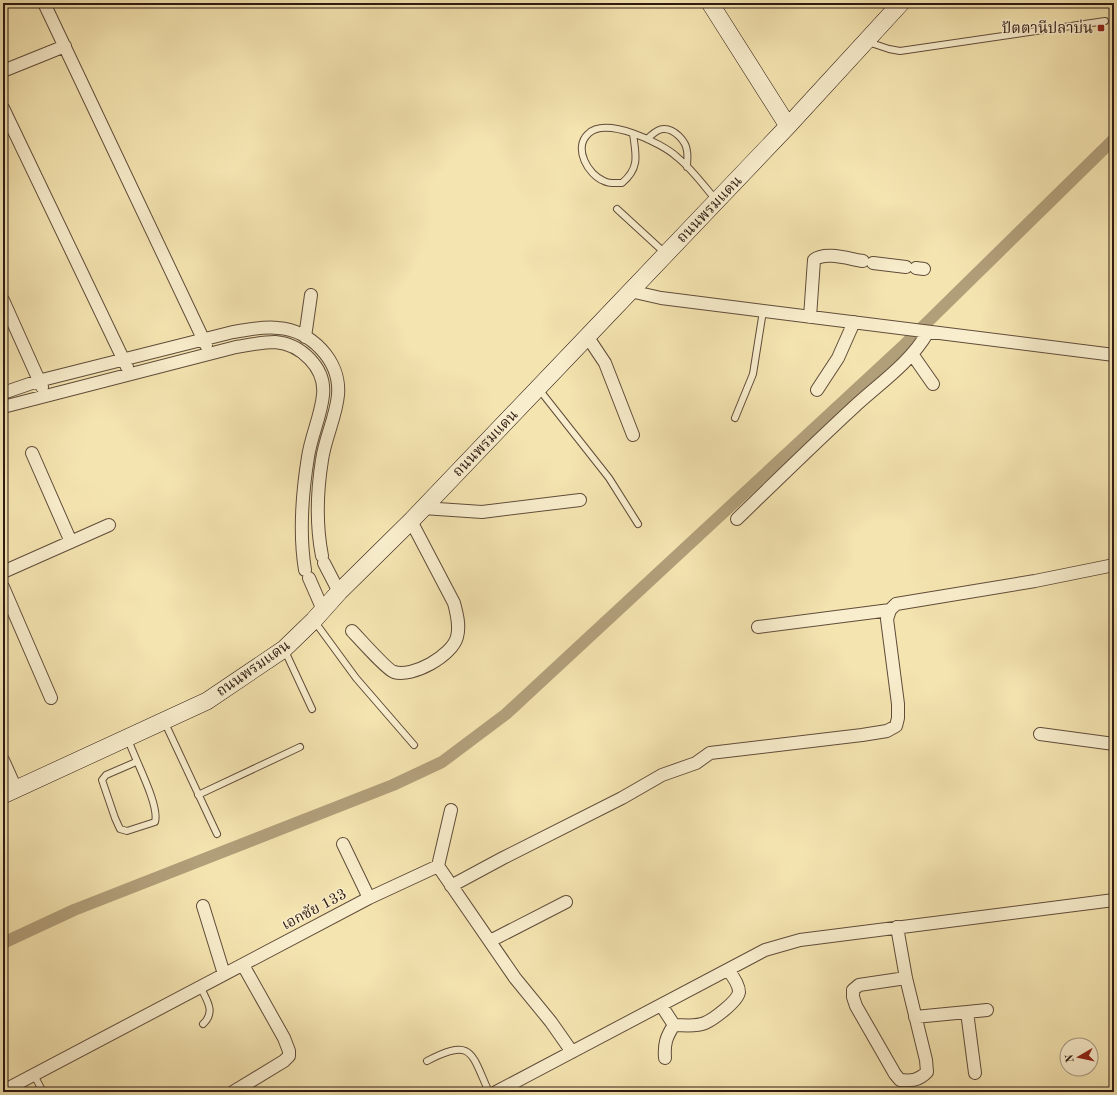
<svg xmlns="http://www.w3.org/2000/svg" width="1117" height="1095" viewBox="0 0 1117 1095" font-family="'Old Standard TT','Noto Serif Thai',serif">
	<rect width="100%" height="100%" fill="#f4e4b0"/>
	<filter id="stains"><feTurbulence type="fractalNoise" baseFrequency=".005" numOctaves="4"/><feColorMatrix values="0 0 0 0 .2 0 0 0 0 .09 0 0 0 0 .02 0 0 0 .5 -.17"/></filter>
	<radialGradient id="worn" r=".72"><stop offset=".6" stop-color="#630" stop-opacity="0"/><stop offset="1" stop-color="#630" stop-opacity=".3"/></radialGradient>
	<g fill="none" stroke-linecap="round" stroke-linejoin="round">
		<!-- canal -->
		<path stroke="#b19f7a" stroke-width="12" d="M3,943L74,910L393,785L442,762L506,714L901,348L1114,139"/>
		<!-- lane casing -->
		<g stroke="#604c3a" stroke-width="8">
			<path id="lane" d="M868,42L889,49L900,51L1105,21
				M633,134C636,155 640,168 622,183C616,183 609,184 604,181C588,175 573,148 588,134C606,116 662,143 677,157C692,169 704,186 716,200
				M647,139C652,135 657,129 663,129C674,128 686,141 687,151C688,156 687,162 687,167
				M617,209L666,254
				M538,388L609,478L638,524
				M735,418L753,374L763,311
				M315,622L356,678L414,745
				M285,651L312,709
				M165,723L217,834
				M128,739C134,758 160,805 155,822L127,831L120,829L115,818L102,780L106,775L136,762
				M198,795L300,747
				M201,988C207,1001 216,1012 203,1024
				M427,1061C473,1037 471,1053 489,1092
				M34,1075L43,1092"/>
		</g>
		<!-- street casing -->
		<g stroke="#604c3a" stroke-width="14">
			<path id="street" d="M44,3L206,345
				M3,71L65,46
				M3,108L127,367
				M873,263L906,267
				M916,268L924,269
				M630,291L661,298L1114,355
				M3,300L42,387
				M810,317L814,260C825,251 849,259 863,261
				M587,336L605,363L633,435
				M305,337L311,295
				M912,354L933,384
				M817,390L838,358L854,322
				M3,393L38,381L233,332C248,330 263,326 278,328C311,330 341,361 338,395C336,417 325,438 322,460C317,491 316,525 322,556
				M3,407L236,347C249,345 262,342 275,342C301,344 326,368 323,395C321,416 311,436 308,457C302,494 299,533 305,570
				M32,453L71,542
				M423,508L482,512L580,500
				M737,519C776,481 814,444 854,407C880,383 910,363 928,332
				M324,563L339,592
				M3,572L109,525
				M309,578L323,610
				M3,587L51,698
				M758,627L890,610
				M352,631C359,638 387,670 394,672C412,678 452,656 457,637C460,626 457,614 454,603L411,521
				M1040,734L1114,744
				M3,760L16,789
				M343,844L369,898
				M438,866L515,978L551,1022L572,1052
				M438,866L451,810
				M451,886L503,858L622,798L662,775L696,763L710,753L862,735L887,731L896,726L898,718V704L887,619L890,610L896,604L1035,581L1114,565
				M203,906L224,974
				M897,927L906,978L926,1060L927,1072C918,1081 911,1081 900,1080L895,1074L856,1006L853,997V990L859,985L906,978
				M490,941L566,902
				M661,1005L674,1025C684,1025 696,1027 705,1023C714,1019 738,1001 739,992C739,985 732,975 728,970
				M967,1012L987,1010
				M915,1017L967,1012L975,1073
				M665,1058C664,1044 666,1037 674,1025
				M3,1091L369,898L438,866
				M233,1092L284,1061L289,1056V1051L284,1038L243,965
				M496,1092L765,950L800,940L1114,900"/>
		</g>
		<!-- secondary casing -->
		<g stroke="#2e1a12" stroke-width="18">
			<path id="secondary" d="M710,3L788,126
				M3,795L207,701L284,649L314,620L339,592L411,521L604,319L788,126L901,3"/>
		</g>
		<!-- lane -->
		<use href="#lane" stroke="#f8edcc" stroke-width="6"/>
		<!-- street -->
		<use href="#street" stroke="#f8edcc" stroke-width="12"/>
		<!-- secondary -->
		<use href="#secondary" stroke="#f8edcc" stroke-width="17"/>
	</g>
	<!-- markers -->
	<rect fill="#8f2418" stroke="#f8edcc" stroke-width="1.5" x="1097" y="24" width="8" height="8" rx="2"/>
	<g text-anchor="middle" stroke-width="3" stroke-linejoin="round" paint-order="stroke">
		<!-- poi labels -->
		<g font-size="15" fill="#2e1a12" stroke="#f8edcc" text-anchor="end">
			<text x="1093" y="33">ปัตตานีปลาบ่น</text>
		</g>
		<!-- street labels -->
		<g font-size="15" fill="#2e1a12" stroke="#f8edcc">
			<text transform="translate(709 209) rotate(-46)" y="5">ถนนพรมแดน</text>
			<text transform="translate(485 443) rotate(-46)" y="5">ถนนพรมแดน</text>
			<text transform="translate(253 668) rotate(-35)" y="5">ถนนพรมแดน</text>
			<text transform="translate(314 909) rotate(-28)" y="5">เอกชัย 133</text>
		</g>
	</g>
	<!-- margin -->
	<rect width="1117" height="1095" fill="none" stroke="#f4e4b0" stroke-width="16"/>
	<rect x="4" y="4" width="1109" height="1087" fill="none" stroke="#2e1a12" stroke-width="2"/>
	<rect x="8" y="8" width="1101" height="1079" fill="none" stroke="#2e1a12"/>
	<!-- north arrow -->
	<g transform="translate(1079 1057) rotate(261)"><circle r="19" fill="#f8edcc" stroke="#a79982"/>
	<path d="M0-3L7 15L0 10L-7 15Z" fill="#8f2418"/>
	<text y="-6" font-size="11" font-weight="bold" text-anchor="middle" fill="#2e1a12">N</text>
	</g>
	<rect width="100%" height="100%" filter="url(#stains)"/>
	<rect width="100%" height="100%" fill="url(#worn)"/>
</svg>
